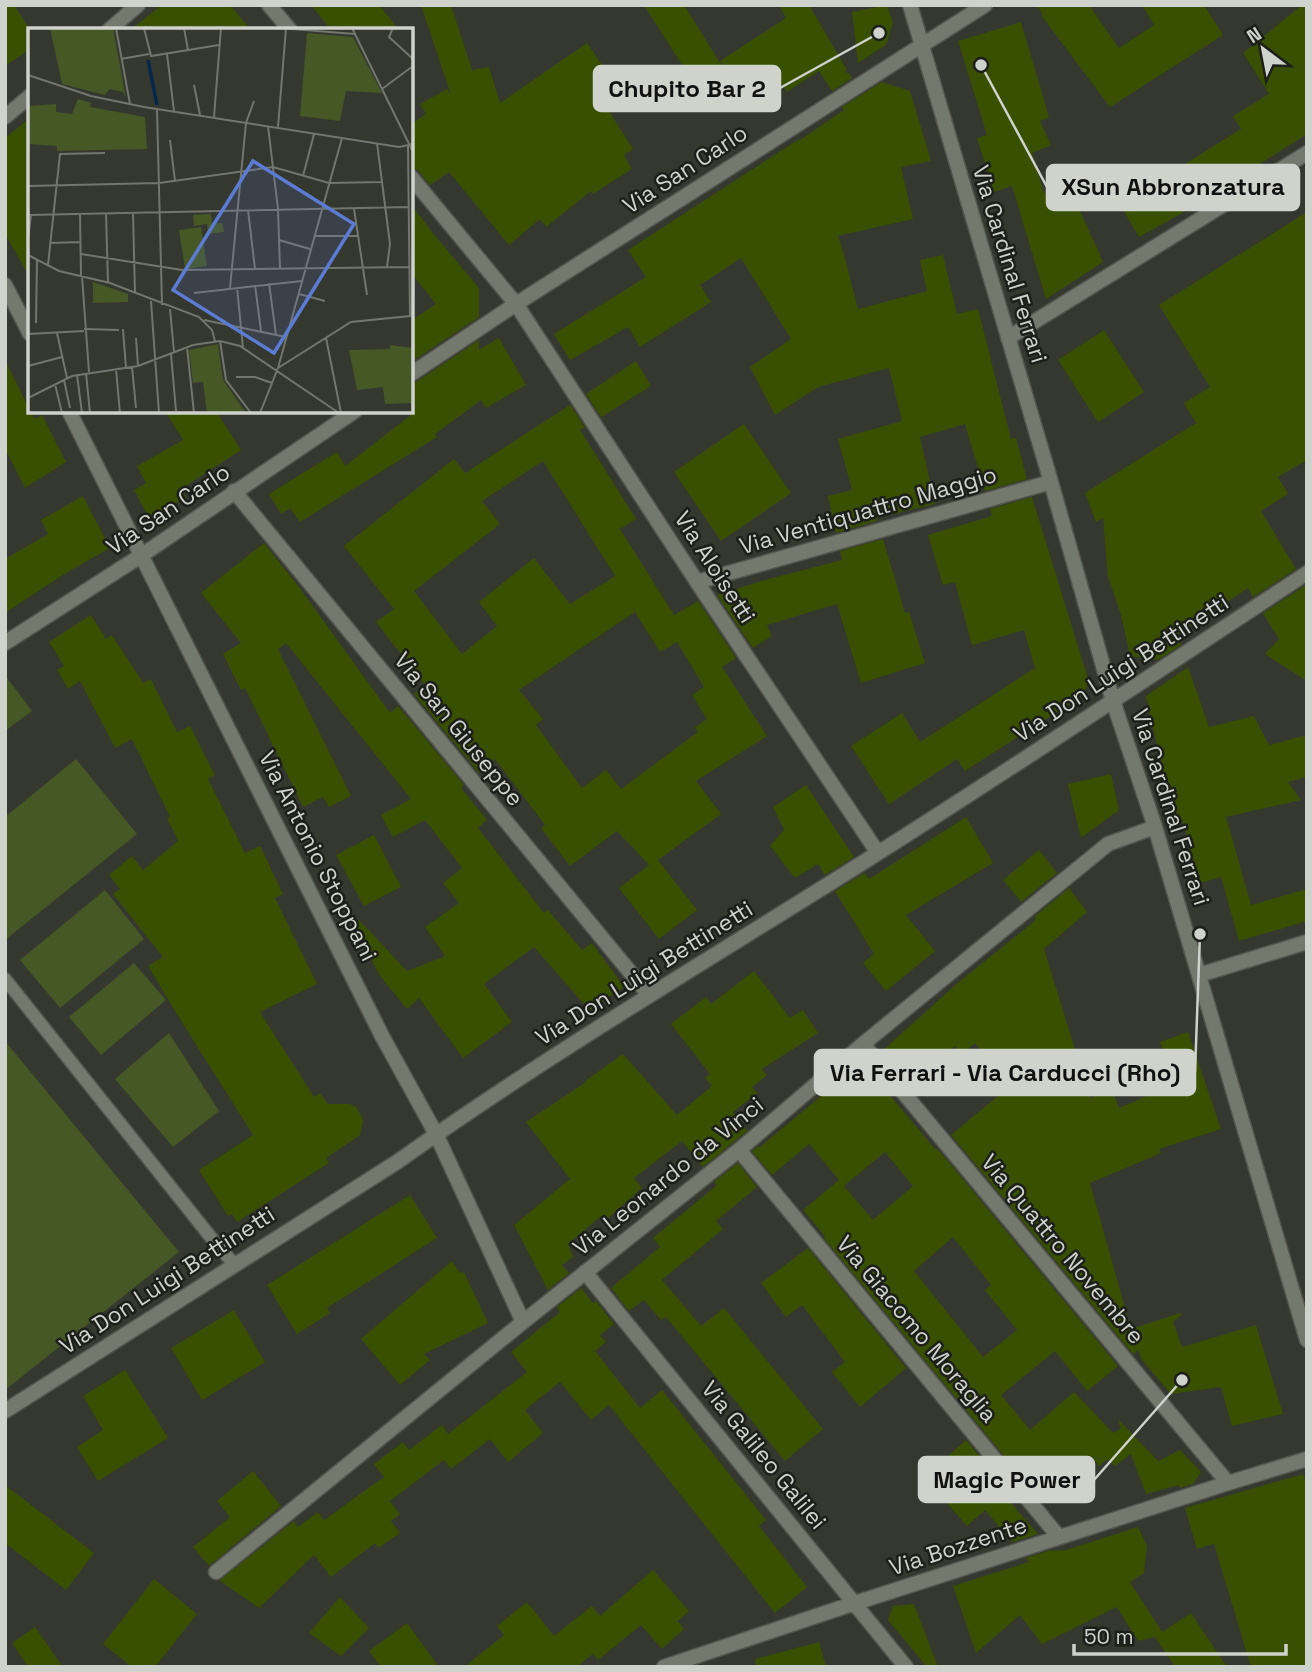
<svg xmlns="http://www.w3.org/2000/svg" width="1312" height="1672" viewBox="0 0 1312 1672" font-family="'Space Grotesk',sans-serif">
	<rect width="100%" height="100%" fill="#34382f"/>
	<!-- green -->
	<path fill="#455825" d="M5,675L32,711L5,731Z
		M76,759L137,834L5,940V817Z
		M105,890L144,939L60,1008L20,960Z
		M134,963L166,1000L101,1055L69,1017Z
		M169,1033L219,1111L173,1147L115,1079Z
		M5,1041L179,1252L5,1390Z"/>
	<!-- building -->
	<path fill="#395003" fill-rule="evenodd" d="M5,5H14L30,30V49L5,66Z
		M162,5H230L251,30H130Z
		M311,5H379L399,30H331Z
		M421,5H451L472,70L489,67L500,103L587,43L613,81L597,92L633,149L624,155L632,169L593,194L591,191L546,227L540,219L509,245L449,172L430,185L418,170L411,168V124L426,114L420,104L447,89L451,95Z
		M644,5H684L729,77L701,95Z
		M779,5H809L847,70L844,72L849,73L852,78L832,91L819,71L787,92L777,77L744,99L720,61L786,18Z
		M887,5L893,23L886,45L858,63L852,12Z
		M1037,5H1089L1119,48L1154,25L1142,5H1204L1223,35L1110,107L1041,15H1043Z
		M1302,5H1307V134L1184,212L1139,237L1118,201L1188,162L1241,129L1233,116L1269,94L1243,53Z
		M1021,22L1049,117L1040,121L1051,145L1032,153L1044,193L1069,186L1103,262L1046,299L1012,186L994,192L977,138L987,135L958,41Z
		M882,82L910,91L931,161L901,167L913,219L838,236L843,251L858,309L927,291L920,260L943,255L957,314L978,309L1011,439L1016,438L1027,479L985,491L965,424L920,437L935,504L876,518L877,521L836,533L828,496L852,490L838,439L902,421L889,368L818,387L775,415L750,367L791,339L741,258L700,285L711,302L640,347L628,327L570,360L554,334L646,277L628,250L799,139L800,140L844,110L842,107Z
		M30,118V278L5,234V138Z
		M411,204L432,232L479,288V317L411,362V321L436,304L411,273Z
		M1307,212V460L1278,477L1288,494L1261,511L1296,569L1253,597L1248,588L1177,636L1181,645L1158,660L1130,656L1121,615L1108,577L1103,518L1096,522L1085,493L1196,423L1184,403L1210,387L1159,305Z
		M1104,330L1144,392L1098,422L1058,360Z
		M499,338L526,385L486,408L481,400L435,434L437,437L300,522L290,508L281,514L269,494L337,452L345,466L411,415V384L416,382L479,340V350Z
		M5,360L30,411L35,419L42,415L66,462L25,488L5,449Z
		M636,361L651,386L601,417L586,394Z
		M570,405L585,427L580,430L636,519L620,529L674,615L698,601L736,658L722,667L767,736L696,781L721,814L658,860L697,910L659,939L619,888L649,865L617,831L570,866L541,828L545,825L495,759L479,773L414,694L425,685L376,622L394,609L344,546L454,459L465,473ZM543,461L615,576L570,604L534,558L479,602L497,626L462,654L414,591L500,524L482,501ZM635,612L660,652L677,642L704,687L692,695L707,719L695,727L698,732L621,789L606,770L582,788L536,725L543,719L519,690Z
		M165,411H216L241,450L181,489L186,498L149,518L134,490L146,483L137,466L183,440Z
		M744,424L791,493L721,541L674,472Z
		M83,496L110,548L66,573L5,613V559L48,534L41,520Z
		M1032,497L1089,682L1083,695L965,771L957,759L889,804L851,746L902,713L920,742L1035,668L1024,630L972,645L955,582L943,585L928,535L992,516L990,509Z
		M883,539L905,613L909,612L925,663L861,683L837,604L767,625L772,636L753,648L717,595L765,580L842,560L840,551Z
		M264,543L299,587L390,713L398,706L464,785L461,788L487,820L478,828L544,913L548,910L582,950L592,943L624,987L589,1010L534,947L484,984L512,1022L463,1058L419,998L407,1009L380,976L353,925L359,920L407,971L445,956L425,927L459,903L443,883L462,868L425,820L393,837L381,815L411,799L286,643L278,649L351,796L329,807L323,797L303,807L245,688L241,690L223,654L241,643L201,593Z
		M1306,585L1307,587V681L1265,654L1279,639L1263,613Z
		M91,615L106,639L112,635L143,683L151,679L177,732L190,726L215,775L208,779L245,853L260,846L283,894L275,898L317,984L260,1012L314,1097L320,1093L328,1104H350L356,1107L362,1117L363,1122L360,1135L326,1158L329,1163L237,1222L232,1214L228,1216L199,1170L253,1135L178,1016L148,966L163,957L113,894L120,889L109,875L132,856L143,870L178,841L167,818L170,817L132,739L115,748L80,681L68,689L57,670L64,666L49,642Z
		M1188,667L1209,727L1254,716L1269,745L1307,735V777L1288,782L1301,800L1226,817L1251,905L1307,889V921L1239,941L1221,877L1200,883L1182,819L1179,820L1162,768L1146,696Z
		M1111,774L1119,810L1081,838L1068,784Z
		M806,785L854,857L825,875L818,864L795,878L770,846L784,830L773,807Z
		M966,817L993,863L906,915L935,951L886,991L863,963L874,954L835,891L865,873L869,879Z
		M374,835L401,887L364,906L336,855Z
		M1039,850L1057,873L1021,902L1003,880Z
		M1069,888L1087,912L1044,949L1090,1098L1112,1090L1119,1108L1175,1084L1160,1042L1188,1032L1221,1129L1159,1149L1161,1153L1090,1183L1131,1329L1180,1313L1181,1315L1173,1322L1182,1347L1256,1325L1283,1414L1232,1426L1221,1387L1171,1394L1142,1360L1138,1350L1133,1354L951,1135L1009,1087L975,1043L962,1055L955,1046L927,1071L915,1057L898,1072L882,1051L960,981L1036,920L1034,917Z
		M754,971L790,1018L803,1010L818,1033L762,1069L767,1075L752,1087L757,1093L733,1112L747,1131L703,1167L682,1141L634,1178L642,1188L604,1222L600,1217L568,1244L573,1257L562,1265L569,1273L548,1290L514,1225L570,1179L526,1122L586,1082L585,1081L623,1054L677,1115L712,1086L705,1078L710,1074L671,1024L706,997L711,1004Z
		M862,1062L866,1066L867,1064L884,1084L882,1086L935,1149L937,1148L1118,1366L1087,1391L1055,1351L1001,1395L1030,1430L1074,1392L1113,1433L1121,1428L1118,1419L1158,1461L1180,1450L1201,1472L1193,1484L1180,1488L1179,1485L1146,1494L1131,1454L1115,1466L1108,1459L1099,1466L1092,1456L1061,1482L1044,1463L1024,1480L823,1237L825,1236L803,1210L839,1180L809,1144L772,1175L752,1151L759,1146L760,1147ZM885,1152L913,1186L873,1220L844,1186ZM953,1237L991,1285L985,1290L1017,1330L983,1357L914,1271Z
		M738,1163L757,1187L716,1221L723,1229L662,1280L701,1326L724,1308L823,1429L785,1461L666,1317L661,1320L644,1300L629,1311L611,1288L660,1247L653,1238L717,1185L714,1182Z
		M410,1195L437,1238L327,1308L330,1313L297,1334L267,1285Z
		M808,1248L906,1368L860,1407L832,1372L845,1362L802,1305L786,1317L761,1283Z
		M452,1261L460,1273L464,1272L488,1323L424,1354L430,1360L400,1385L361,1339Z
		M581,1288L593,1303L596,1301L614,1324L600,1335L606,1342L595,1351L640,1408L662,1390L766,1520L759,1526L807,1587L775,1613L609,1405L591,1420L560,1382L525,1410L543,1433L508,1462L490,1439L451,1469L444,1460L390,1501L400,1514L391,1521L400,1533L378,1548L375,1543L331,1577L314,1555L259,1608L223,1583L220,1580L294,1521L298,1527L318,1512L324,1520L384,1477L374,1464L403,1442L409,1450L442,1425L448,1434L527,1372L511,1352L560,1312L557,1307Z
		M234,1310L265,1362L202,1400L171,1348Z
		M125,1370L168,1438L98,1481L77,1447L103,1430L83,1396Z
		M966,1440L1010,1492L1005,1496L1038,1534L1012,1542L985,1510L967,1526L924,1477Z
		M253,1471L281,1506L209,1566L193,1547L230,1517L217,1501Z
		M1303,1474L1307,1486V1667H1251L1214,1544L1197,1549L1185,1508Z
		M5,1485L94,1553L66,1590L5,1543Z
		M1138,1527L1147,1546L1144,1573L1130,1582L1162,1632L1191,1613L1227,1667H1175L1155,1637L1138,1641L1117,1607L1042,1644L1020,1615L976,1653L953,1586L1029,1562L1026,1558L1051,1550L1052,1551L1066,1550Z
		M653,1570L689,1611L678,1621L684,1629L662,1649L641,1625L598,1660L593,1654L576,1667H464L504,1635L497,1626L527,1602L554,1636L592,1606L600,1616Z
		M154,1579L197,1614L155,1667H132L103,1644Z
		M340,1597L369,1628L341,1656L309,1633Z
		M914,1604L938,1667H927L888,1620L893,1606Z
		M407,1623L439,1667H381L369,1651Z
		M35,1627L63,1667H28L12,1643Z
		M819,1642L826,1667H756L755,1659Z"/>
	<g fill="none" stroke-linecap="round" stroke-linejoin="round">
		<!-- service casing -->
		<g stroke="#52554d" stroke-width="15">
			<path id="service" d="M5,979L213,1240L234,1264"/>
		</g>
		<!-- minor casing -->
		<g stroke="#52554d" stroke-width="17">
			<path id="minor" d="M269,5L290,30
				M910,5L1051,482L1113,701L1155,827L1307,1340
				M109,30L138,5
				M5,117L30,96
				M411,177L516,304L697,582L878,853
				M5,285L30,334
				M1008,338L1307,153
				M411,374L516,304L985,5
				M69,411L382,1036L436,1134L523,1322
				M234,491L649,995
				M697,582L1051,482
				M5,643L142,555L355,411
				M1199,975L1307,942
				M863,1044L1228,1483
				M739,1150L1059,1537
				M585,1272L906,1667
				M5,1411L397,1162C553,1051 717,955 878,853C1022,762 1164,667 1307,573
				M216,1572L523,1322L739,1150L863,1044L1108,844L1155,827
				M664,1667L855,1603L1228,1483L1307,1459"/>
		</g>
		<!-- service -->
		<use href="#service" stroke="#74796e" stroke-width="12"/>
		<!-- minor -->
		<use href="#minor" stroke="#74796e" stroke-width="14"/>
	</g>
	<g text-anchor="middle" stroke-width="5" stroke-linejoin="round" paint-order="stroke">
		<!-- street labels -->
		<g font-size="23" fill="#d0d2cc" stroke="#1d1f1a">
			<text transform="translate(685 169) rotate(-33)" y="8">Via San Carlo</text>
			<text transform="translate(1010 264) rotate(73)" y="8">Via Cardinal Ferrari</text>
			<text transform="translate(168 509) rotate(-34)" y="8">Via San Carlo</text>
			<text transform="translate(868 510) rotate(-16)" y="8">Via Ventiquattro Maggio</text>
			<text transform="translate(715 567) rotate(57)" y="8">Via Aloisetti</text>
			<text transform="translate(1121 668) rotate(-33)" y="8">Via Don Luigi Bettinetti</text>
			<text transform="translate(459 729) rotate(51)" y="8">Via San Giuseppe</text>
			<text transform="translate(1171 807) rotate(72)" y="8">Via Cardinal Ferrari</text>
			<text transform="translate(318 856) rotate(63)" y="8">Via Antonio Stoppani</text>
			<text transform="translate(644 973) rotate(-32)" y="8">Via Don Luigi Bettinetti</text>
			<text transform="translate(668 1176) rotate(-39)" y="8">Via Leonardo da Vinci</text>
			<text transform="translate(1063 1249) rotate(50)" y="8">Via Quattro Novembre</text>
			<text transform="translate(167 1280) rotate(-33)" y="8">Via Don Luigi Bettinetti</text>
			<text transform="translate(917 1329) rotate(50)" y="8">Via Giacomo Moraglia</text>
			<text transform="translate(764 1455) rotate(51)" y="8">Via Galileo Galilei</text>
			<text transform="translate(958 1546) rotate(-18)" y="8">Via Bozzente</text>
		</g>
	</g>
	<!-- overview -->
	<g transform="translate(28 28)">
		<rect width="385" height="385" fill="#34382f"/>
		<path d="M22,0H85L98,70L95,64L82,61L77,67L34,56ZM279,5L325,9L354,65L318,63L312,93L272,88ZM50,71L63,75L62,79L117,89L119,121L29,123V118L0,116V78L28,76V84L44,86ZM183,186L184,196L194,195L196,204L180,206L179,196L166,198L165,187ZM173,199L179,238L157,241L151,202ZM65,254L100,266V274L65,275ZM190,316L195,352L218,385H179L175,354L165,355L161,322ZM362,317L385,320V385L383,375L357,376L355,359L329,362L321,322L362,321Z" fill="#455825"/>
		<path fill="none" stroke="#06264c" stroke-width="3.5" d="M120,32L129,77"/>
		<path fill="none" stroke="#72766e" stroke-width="2" d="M88,0L102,76M116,0L123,28L191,17M156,0L160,22M251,0L327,6M324,0L385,124M365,0L361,9L385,31M139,26L146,83M93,31L121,26M0,47L63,68L116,79L371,119L385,116M166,57L172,87M354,61L385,38M129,81L134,277M186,89L193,0M240,98L250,181L252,241M250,99L258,0M142,112L147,153M349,115L362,216L359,239M275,148L286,106M0,158L131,155L245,139L301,155L353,154M326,181L339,267M220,182L227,241M105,184L107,266M78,185L80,255M52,186L53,248M0,187L380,179M287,208H331M0,212L3,187M251,212L282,221M22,215L52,214M53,226L154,242L381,239M0,227L31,243L82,255L171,289L184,302L187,313M20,237L32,126L77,125M54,248L61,344M241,255L248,307M227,257L233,303M209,259L215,320M202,260L218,95L226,73M166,265L274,253M271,266L297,273M123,273L131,385M142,281L146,324M176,292L258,309M8,295L9,232M56,301L91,302M95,301L98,340M29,305L39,350M0,306L56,303M108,310L110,338M298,310L313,385M192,313L198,352L223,385M159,319L166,385M143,326L148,383M0,338L34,329M104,339L108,380M250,340L323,294L382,288L380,118M88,341L92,385M58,345L62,385M49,347L54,385M208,349H227L244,355M36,352L42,380M27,356L34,385M0,370L44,348L110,338L165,317L192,313L212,318L311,385M232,385L250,340L314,110"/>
		<path fill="#5c7cd4" fill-opacity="0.15" stroke="#5c7cd4" stroke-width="3.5" d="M225,133L326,196L246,325L145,262Z"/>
		<rect width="385" height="385" fill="none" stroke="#d0d2cc" stroke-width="3.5"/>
	</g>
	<!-- callouts -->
	<path fill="none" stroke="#d0d2cc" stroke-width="2.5" d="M879 33L780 88M981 65L1047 187M1200 934L1195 1072M1182 1380L1094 1480"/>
	<g fill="#d0d2cc" stroke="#1d1f1a" stroke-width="2.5">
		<circle cx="879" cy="33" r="7"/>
		<circle cx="981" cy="65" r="7"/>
		<circle cx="1200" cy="934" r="7"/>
		<circle cx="1182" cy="1380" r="7"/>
	</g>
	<g fill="#d0d2cc" stroke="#d0d2cc" stroke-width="2.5">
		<rect x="594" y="66" width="186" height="45" rx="7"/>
		<rect x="1047" y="165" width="252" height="45" rx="7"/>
		<rect x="815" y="1050" width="380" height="45" rx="7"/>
		<rect x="919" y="1457" width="175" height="45" rx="7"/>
	</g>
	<g font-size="24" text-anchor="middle" font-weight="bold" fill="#111">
		<text x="687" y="97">Chupito Bar 2</text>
		<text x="1173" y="195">XSun Abbronzatura</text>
		<text x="1005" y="1081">Via Ferrari - Via Carducci (Rho)</text>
		<text x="1007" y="1488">Magic Power</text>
	</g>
	<!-- border -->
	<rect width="1312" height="1672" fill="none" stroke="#d0d2cc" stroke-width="14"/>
	<!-- north arrow -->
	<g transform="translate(1263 49) rotate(328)" stroke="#1d1f1a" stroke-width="5" paint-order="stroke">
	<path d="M0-5L12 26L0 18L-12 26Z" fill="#d0d2cc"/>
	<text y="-10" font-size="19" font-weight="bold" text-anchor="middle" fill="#d0d2cc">N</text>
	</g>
	<!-- scale -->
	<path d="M1074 1644v10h212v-10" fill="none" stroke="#d0d2cc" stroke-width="3.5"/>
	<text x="1084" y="1644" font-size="21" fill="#d0d2cc" stroke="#1d1f1a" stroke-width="5" paint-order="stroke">50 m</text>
</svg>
